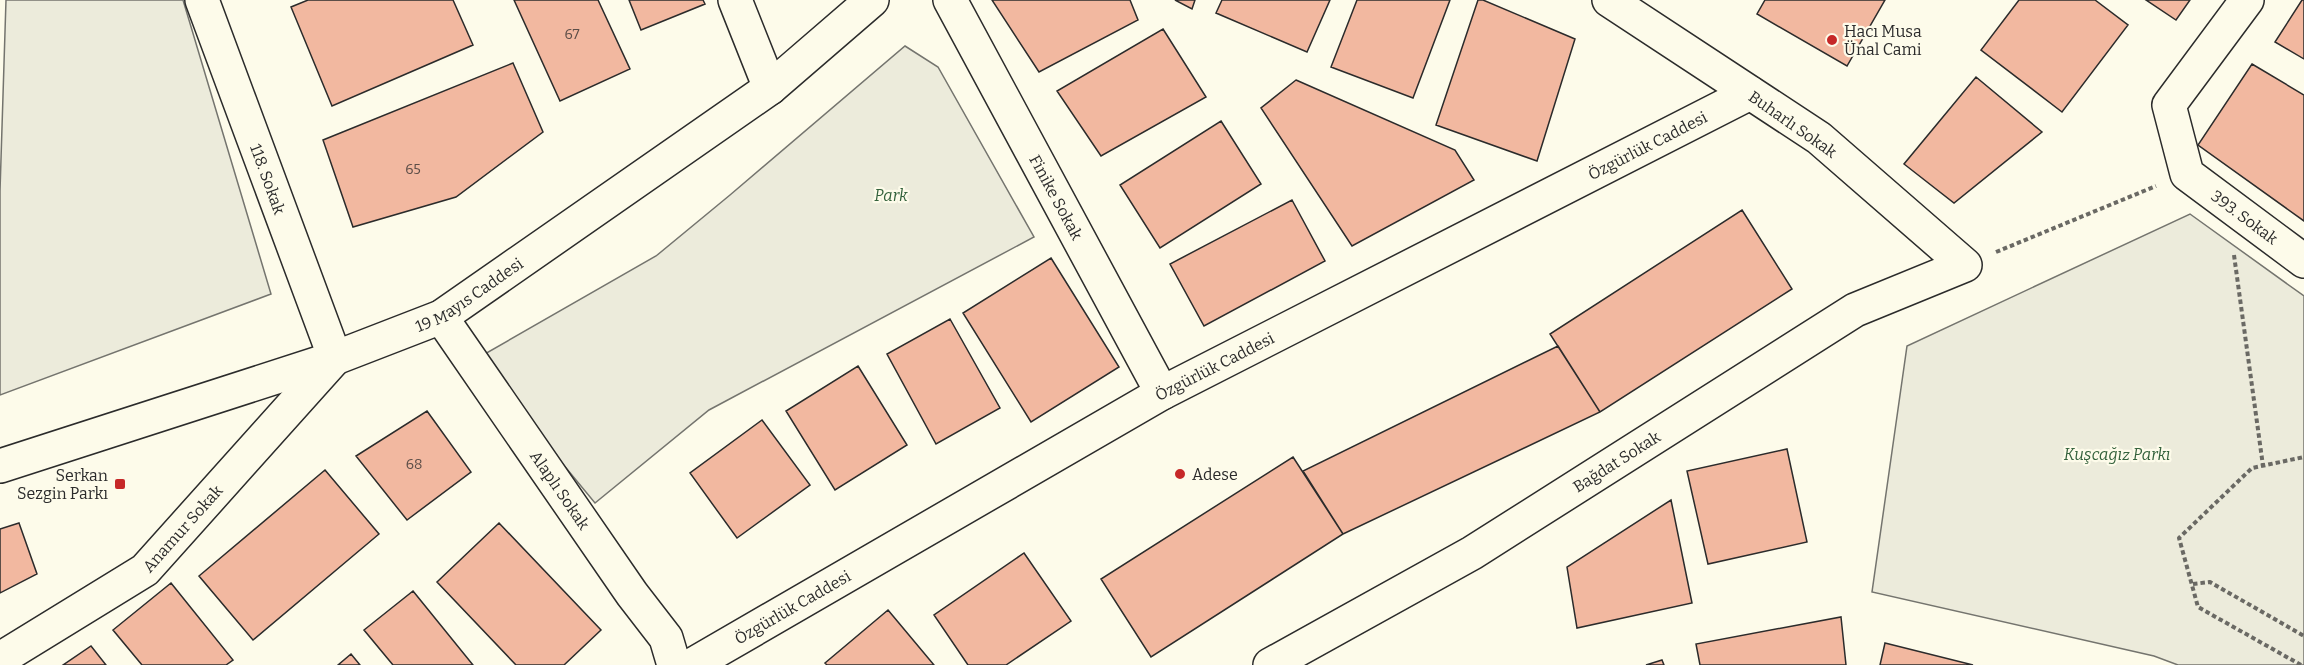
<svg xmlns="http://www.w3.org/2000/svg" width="2304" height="665" viewBox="0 0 2304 665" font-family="Bitter,serif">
	<rect width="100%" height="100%" fill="#fdfbea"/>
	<!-- green -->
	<path fill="#ecebdb" stroke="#74746e" stroke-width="1.5" d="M6,0H183L271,294L0,395V191Z
		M905,46L938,67L1034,237L709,410L595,503L476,359L656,256L730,195Z
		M2190,214L2304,296V665H2178L2154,656L1872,592L1907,346Z"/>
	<!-- building -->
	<path fill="#f2b8a0" stroke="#2b2b2b" stroke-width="1.5" d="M308,0H453L473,45L332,106L291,7Z
		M514,0H598L630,69L560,101Z
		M629,0H703L705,4L641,30Z
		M992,0H1130L1138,20L1039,72Z
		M1175,0H1195L1192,9Z
		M1222,0H1330L1307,52L1216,13Z
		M1357,0H1450L1413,98L1331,67Z
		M1478,0H1483L1575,39L1537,161L1436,125Z
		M1765,0H1885L1847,66L1757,14Z
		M2019,0H2095L2128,25L2062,112L1981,50Z
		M2146,0H2190L2176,20Z
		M2302,0H2304V59L2275,42Z
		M1163,29L1206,97L1101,156L1057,91Z
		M513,63L543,132L456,197L353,227L323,140Z
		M2252,64L2304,95V221L2198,145Z
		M1976,77L2042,132L1954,203L1904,164Z
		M1296,80L1455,150L1474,180L1352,246L1261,108Z
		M1221,121L1261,184L1160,248L1120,185Z
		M1292,200L1325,261L1204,326L1170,264Z
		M1742,210L1792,289L1600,412L1550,334Z
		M1051,258L1119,367L1031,422L963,313Z
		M950,319L1000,408L936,444L887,354Z
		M1558,346L1600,412L1343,534L1303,471Z
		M858,366L907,445L835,490L786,411Z
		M427,411L471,472L407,520L356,456Z
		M762,420L810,485L737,538L690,473Z
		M1787,449L1807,542L1708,564L1687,471Z
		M1293,457L1343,534L1151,657L1101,579Z
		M325,470L379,534L253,640L199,576Z
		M1671,500L1692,603L1577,628L1567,567Z
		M19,523L37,574L0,593V529Z
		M499,523L601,630L564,665H516L437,582Z
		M1024,553L1071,621L1006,665H968L934,615Z
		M171,583L233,660L226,665H142L113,630Z
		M413,591L473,665H393L364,630Z
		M888,610L934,665H827L825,663Z
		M1841,617L1846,665H1700L1696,644Z
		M1885,643L1973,665H1880Z
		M91,646L106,665H63Z
		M351,654L360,665H338Z
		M1662,660L1664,665H1646Z"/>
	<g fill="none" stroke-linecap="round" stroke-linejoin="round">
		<!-- minor casing -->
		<g stroke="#2b2b2b" stroke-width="36">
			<g id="minor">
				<path d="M735,0L770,88"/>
				<path id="s1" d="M950,0L1162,393"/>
				<path id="s2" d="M2247,0L2169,105L2187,174L2304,261"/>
				<path id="s3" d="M441,317L632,594L666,638L674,665"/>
				<path id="s4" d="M0,659L145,570L335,358L202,0"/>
				<path id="s5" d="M692,665L1162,393L1750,93"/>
				<path id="s6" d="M1270,665L1472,553L1855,310L1965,265L1819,138L1609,0"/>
			</g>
		</g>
		<!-- secondary casing -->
		<g stroke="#2b2b2b" stroke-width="36">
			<g id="secondary">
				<path id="s7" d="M0,466L335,358L441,317L770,88L872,0"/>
			</g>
		</g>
		<!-- path -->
		<path stroke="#6a6964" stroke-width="4" stroke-dasharray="4.5 3" stroke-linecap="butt" d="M1996,252L2156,186
			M2234,255L2263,466
			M2193,584L2210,582L2304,636
			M2301,665L2198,607L2179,538L2252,468L2304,457"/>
		<!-- minor -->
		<use href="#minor" stroke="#fdfbea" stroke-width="33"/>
		<!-- secondary -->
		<use href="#secondary" stroke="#fdfbea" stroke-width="33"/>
	</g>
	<!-- markers -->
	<g fill="#c62828" stroke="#fdfbea" stroke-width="2">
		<circle cx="1832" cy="40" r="6"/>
		<circle cx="1180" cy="474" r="6"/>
		<rect x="114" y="478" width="12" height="12" rx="3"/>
	</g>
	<g text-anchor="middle" stroke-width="4.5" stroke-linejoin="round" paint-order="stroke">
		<!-- number labels -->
		<g font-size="14" fill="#5d4e48">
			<text x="572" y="39">67</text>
			<text x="413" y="174">65</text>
			<text x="414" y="469">68</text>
		</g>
		<!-- poi labels -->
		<g font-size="16" fill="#2b2b2b" stroke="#fdfbea" text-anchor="start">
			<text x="1844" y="37">Hacı Musa<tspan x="1844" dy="18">Ünal Cami</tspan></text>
			<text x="1192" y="480">Adese</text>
			<text x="108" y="481" text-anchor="end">Serkan<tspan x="108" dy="18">Sezgin Parkı</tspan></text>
		</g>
		<!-- street labels -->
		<g font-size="16" fill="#2b2b2b" stroke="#fdfbea">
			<text transform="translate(1793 124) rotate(35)" y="6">Buharlı Sokak</text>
			<text dy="6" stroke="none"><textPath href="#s5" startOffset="1088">Özgürlük Caddesi</textPath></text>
			<text transform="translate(268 179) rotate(70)" y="6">118. Sokak</text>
			<text dy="6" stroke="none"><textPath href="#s1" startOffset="224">Finike Sokak</textPath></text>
			<text dy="6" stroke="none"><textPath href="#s2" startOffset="274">393. Sokak</textPath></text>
			<text dy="6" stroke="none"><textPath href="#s7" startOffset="501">19 Mayıs Caddesi</textPath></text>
			<text dy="6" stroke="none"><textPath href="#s5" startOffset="602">Özgürlük Caddesi</textPath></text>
			<text dy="6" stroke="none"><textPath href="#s6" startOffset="402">Bağdat Sokak</textPath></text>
			<text dy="6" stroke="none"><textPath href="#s3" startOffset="210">Alaplı Sokak</textPath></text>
			<text dy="6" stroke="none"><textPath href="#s4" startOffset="226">Anamur Sokak</textPath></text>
			<text dy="6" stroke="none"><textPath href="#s5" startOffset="116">Özgürlük Caddesi</textPath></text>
		</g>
		<!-- park labels -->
		<g font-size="16" font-style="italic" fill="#34623c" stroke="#fdfbea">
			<text x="891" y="201">Park</text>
			<text x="2117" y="460">Kuşcağız Parkı</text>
		</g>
	</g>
</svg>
